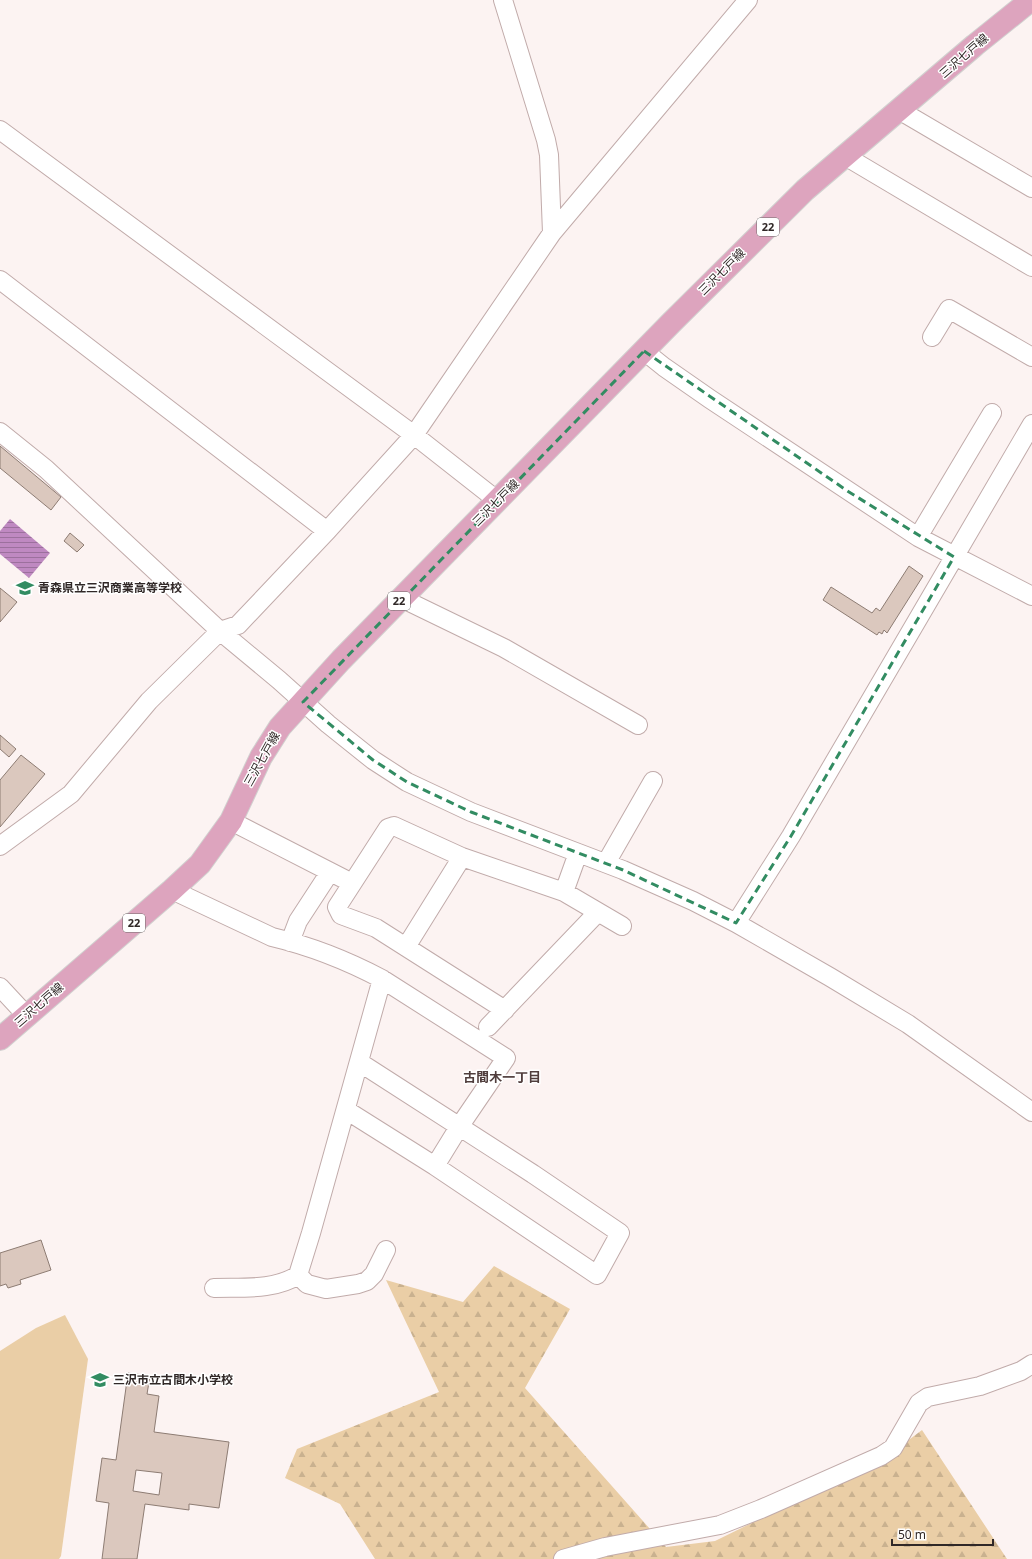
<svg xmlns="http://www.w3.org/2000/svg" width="1032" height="1559" viewBox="0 0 1032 1559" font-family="'Noto Sans','Noto Sans JP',sans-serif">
	<defs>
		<pattern id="forest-firs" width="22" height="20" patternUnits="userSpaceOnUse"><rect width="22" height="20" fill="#eacea6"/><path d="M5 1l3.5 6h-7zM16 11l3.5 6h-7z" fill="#c9b18f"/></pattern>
		<pattern id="water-rules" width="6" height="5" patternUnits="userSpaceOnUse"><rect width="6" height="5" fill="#bf89c1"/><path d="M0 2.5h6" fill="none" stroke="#9c709d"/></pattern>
	</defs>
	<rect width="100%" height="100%" fill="#fcf3f2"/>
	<!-- green -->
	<path fill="#eacea6" d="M65,1315L88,1359L61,1556L59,1559H0V1351L36,1328Z"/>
	<!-- forest -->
	<path fill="url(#forest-firs)" d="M494,1266L570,1309L525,1388L666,1547L715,1541L886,1457L922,1430L1007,1559H375L340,1504L285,1478L297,1449L439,1392L386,1280L463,1302Z"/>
	<!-- water -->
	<path fill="url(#water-rules)" d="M10,519L50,553L29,578L0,554V531Z"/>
	<!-- building -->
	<path fill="#dbc8be" stroke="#8d7c73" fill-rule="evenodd" d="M0,446L61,497L51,510L0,468Z
		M70,533L84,545L77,552L64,541Z
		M909,566L923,576L887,633L884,630L882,634L879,632L877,635L823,600L831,587L872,613L876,608L880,611Z
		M0,588L17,602L0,622Z
		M0,735L16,749L9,757L0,749Z
		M21,755L45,774L0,827V780Z
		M41,1240L51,1270L20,1280L21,1284L8,1288L6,1284L0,1286V1253Z
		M128,1373L150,1376L147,1394L159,1396L154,1432L229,1442L219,1508L189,1504V1510L145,1504L137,1559H102L109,1503L96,1501L102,1458L116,1460ZM136,1470L162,1473L159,1495L133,1491Z"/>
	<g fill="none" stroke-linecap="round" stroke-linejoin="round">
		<!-- minor casing -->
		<g stroke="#c1abaa" stroke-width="20">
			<path id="minor" d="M503,0L546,140L549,155L552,233
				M899,110L1032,188
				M0,130L327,371L414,435L498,501
				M845,156L1032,267
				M0,280L327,531
				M932,337L949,309L1032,357
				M644,351L664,367L710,399L918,537L1032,596
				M0,432L46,469L220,631L279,680L328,724L373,760L407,782L471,812L623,870L693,901L736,923L830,977L908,1024L1032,1112
				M918,537L992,413
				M401,598L504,648L638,725
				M231,821L352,883
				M0,846L71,794L149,701L220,631L238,625L327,531L414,435L552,233L748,0
				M606,863L653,781
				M172,890L272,937C310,946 348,961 382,979L506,1058L459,1127L435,1166
				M564,892L578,853
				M736,923L791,836L1032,424
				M290,942L298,921L330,872
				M406,947L462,857
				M0,987L26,1015
				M505,1010L376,928L341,915L337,907L388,828L394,826L462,857L564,892L622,926
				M488,1027L598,912
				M346,1110L435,1166L597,1275L620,1233L533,1174L359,1062
				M298,1275L307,1284L326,1289L358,1284L367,1281L374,1274L386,1250
				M214,1288C241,1287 274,1291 298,1275L311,1233L382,979
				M563,1559L605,1547L720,1525L761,1509L881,1456L893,1448L919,1403L928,1397L980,1386L1021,1371L1032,1364"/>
		</g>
		<!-- major casing -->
		<g stroke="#d1d0cf" stroke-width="24">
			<path id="major" d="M0,1039L172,890L200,864L231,821L261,757L280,727L341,660L671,323L805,190L975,45L1031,0"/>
		</g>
		<!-- minor -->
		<use href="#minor" stroke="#fff" stroke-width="18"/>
		<!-- major -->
		<use href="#major" stroke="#dda4be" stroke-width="22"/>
	</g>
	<!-- marked area -->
	<path fill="none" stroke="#328c62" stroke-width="3" stroke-dasharray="8 5" stroke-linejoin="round" d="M644,351L849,492L954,557L791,836L736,923L623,870L471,812L407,782L373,760L303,702Z"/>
	<!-- icons -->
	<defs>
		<g id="school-bare" transform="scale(1.38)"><path d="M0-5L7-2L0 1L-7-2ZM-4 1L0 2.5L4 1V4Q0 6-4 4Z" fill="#328c62" stroke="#fff" stroke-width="2.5" paint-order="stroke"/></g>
	</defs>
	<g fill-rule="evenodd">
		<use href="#school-bare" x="25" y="588"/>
		<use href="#school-bare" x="100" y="1380"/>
	</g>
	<g text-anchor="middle" stroke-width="3" stroke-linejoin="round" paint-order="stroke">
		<!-- shield labels -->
		<g fill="#fff" stroke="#6e6868" stroke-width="1">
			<rect x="757" y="218" width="22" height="18" rx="3"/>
			<rect x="388" y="592" width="22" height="18" rx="3"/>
			<rect x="123" y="914" width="22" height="18" rx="3"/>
		</g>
		<g font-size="11" font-weight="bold" fill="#302827">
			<text x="768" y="231">22</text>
			<text x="399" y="605">22</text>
			<text x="134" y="927">22</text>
		</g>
		<!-- street labels -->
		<g font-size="12" fill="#302827" stroke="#fff">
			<text transform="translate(964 56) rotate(-41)" y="4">三沢七戸線</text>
			<text transform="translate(722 272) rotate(-45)" y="4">三沢七戸線</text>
			<text transform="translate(496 503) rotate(-45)" y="4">三沢七戸線</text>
			<text transform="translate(262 759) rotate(-61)" y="4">三沢七戸線</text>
			<text transform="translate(39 1005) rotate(-41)" y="4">三沢七戸線</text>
		</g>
		<!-- poi labels -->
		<g font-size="12" font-weight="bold" fill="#302827" stroke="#fff" text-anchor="start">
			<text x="38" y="592">青森県立三沢商業高等学校</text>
			<text x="113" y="1384">三沢市立古間木小学校</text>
		</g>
		<!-- neighbourhood labels -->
		<g font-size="13" font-weight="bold" fill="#503e3d" stroke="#fff">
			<text x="502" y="1082">古間木一丁目</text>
		</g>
	</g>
	<!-- scale -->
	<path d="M892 1539v6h101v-6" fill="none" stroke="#302827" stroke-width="2"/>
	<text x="898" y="1539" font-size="12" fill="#302827" stroke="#ffffff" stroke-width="3" paint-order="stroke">50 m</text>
</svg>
